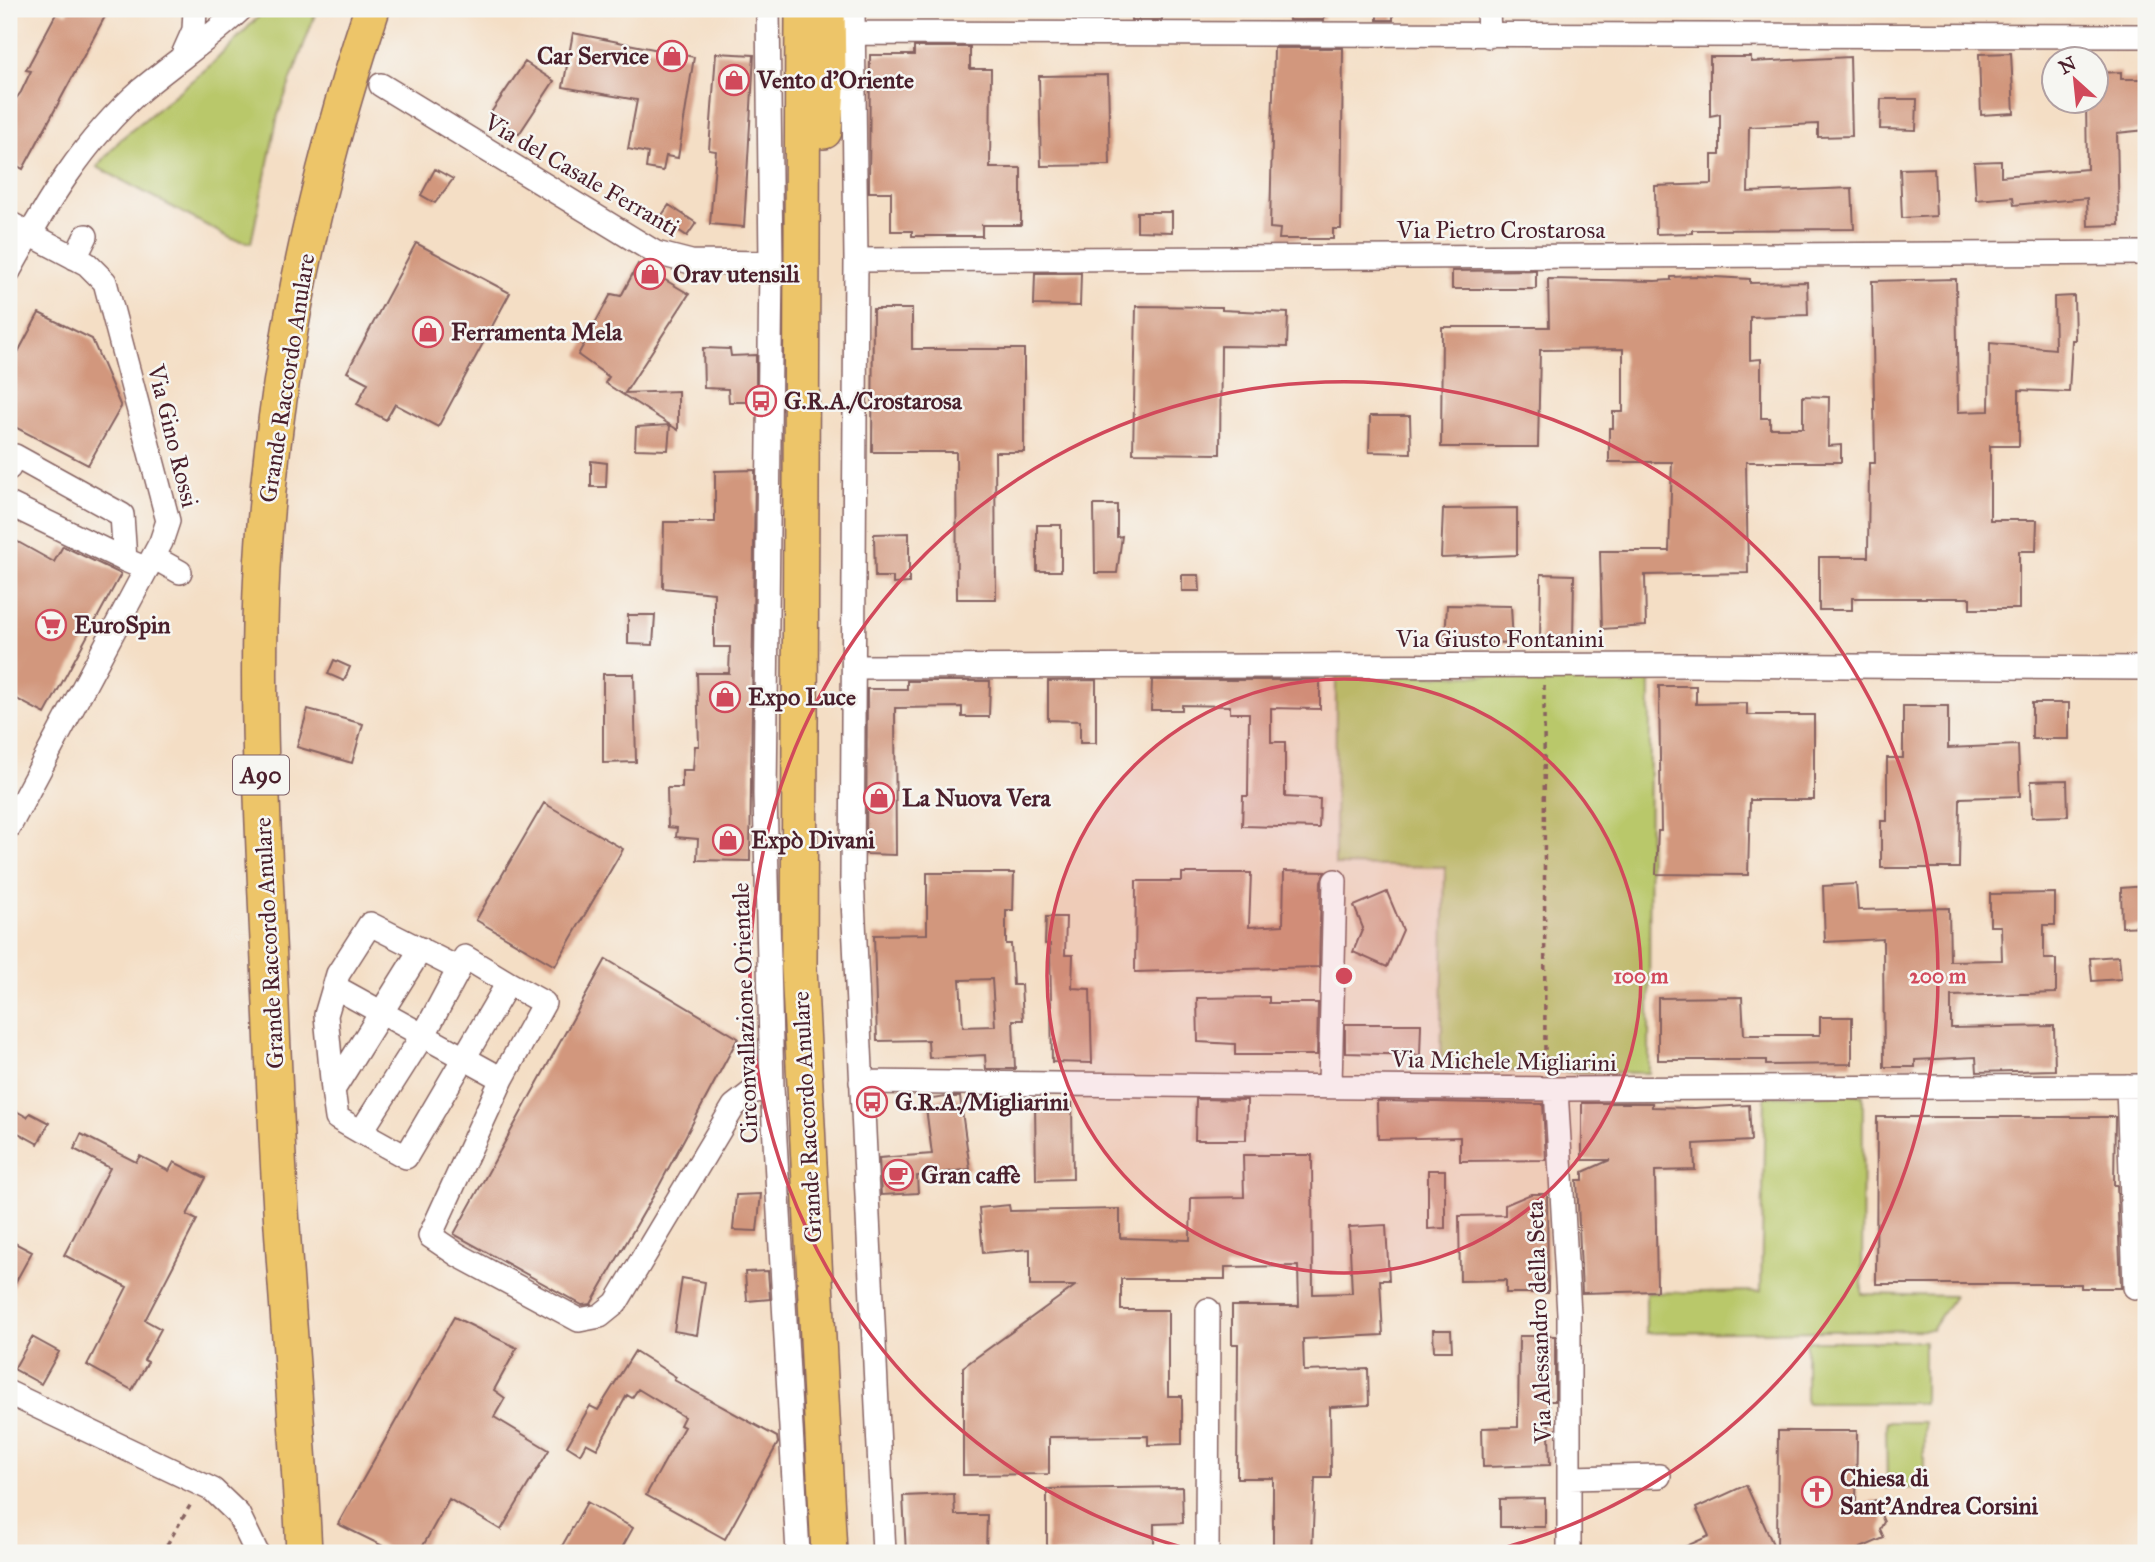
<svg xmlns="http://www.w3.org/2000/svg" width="2155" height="1562" viewBox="0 0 2155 1562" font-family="'IM FELL Great Primer',serif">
	<rect width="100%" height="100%" fill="#f6f6f2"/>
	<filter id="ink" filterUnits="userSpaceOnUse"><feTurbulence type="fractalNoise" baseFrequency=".0143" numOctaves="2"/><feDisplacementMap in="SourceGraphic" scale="14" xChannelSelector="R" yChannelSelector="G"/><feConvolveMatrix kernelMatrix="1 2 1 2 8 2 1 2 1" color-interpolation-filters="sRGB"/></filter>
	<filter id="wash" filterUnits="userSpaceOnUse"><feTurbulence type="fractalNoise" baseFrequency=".00686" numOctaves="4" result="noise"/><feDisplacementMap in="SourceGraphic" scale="28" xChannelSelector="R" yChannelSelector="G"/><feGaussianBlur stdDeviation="1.57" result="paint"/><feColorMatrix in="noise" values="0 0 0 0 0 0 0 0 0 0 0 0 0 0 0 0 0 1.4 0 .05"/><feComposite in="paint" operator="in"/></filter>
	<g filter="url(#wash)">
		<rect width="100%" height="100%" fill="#f4dec5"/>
		<!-- green -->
		<path fill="#b9c86a" stroke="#82744a" stroke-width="2" d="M266,9H317L278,115L251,243L232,239L97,167L121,139L212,64Z
			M1650,675L1649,1073L1441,1070L1445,867L1335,865L1336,676Z
			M1863,1094L1862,1294L1954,1296L1931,1330L1646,1333V1293L1761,1291L1765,1096Z
			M1806,1341H1924V1403H1806Z
			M1886,1422H1924V1488H1887Z"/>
		<g id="blocks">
			<!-- building -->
			<path fill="#d2977d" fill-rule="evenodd" d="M70,9H109L23,169L9,161V108L21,92L31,71L26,70L58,10L67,14Z
				M1131,9H1162V20H1131Z
				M1289,9H1324V20H1289Z
				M1377,9H1393V20H1377Z
				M573,33L694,57L678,158L666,156L663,171L646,168L648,153L628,149L637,100L563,87Z
				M914,47H970V69H991L990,168H1021V225H982V236H912V231H891V192H869L870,55H914Z
				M1274,48H1343L1341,229H1333V239H1279L1280,229L1270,228Z
				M716,53L754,55L744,227L710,224L716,151L709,150Z
				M2011,53L2014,113L1981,115L1979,54Z
				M1710,57H1751V62L1850,57L1852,136L1818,137V124L1749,127L1748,192L1852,188L1854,229L1692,230V233L1656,234L1655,186L1712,184V155H1720V114L1710,116Z
				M525,62L554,81L519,134L490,114Z
				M2121,72V79H2146V130L2117,133L2119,225L2088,226L2087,198L2014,205L2013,197L1976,200L1974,162L2001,161V176L2087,169L2086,102H2096V73Z
				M1108,75L1110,165L1041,166L1039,76Z
				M1881,99H1917L1916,130L1880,129Z
				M1934,168L1936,216L1902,218L1900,169Z
				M435,169L453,179L435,203L421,195Z
				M669,205L696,223L687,236L660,218Z
				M1137,212H1172V232L1137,231Z
				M416,243L510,293L438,427L395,404L386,420L357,404L368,383L347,372Z
				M638,264L689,294L625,393L678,391V430L605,383L609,377L578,355L611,294L621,296Z
				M1536,270V289H1452V271Z
				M1035,273H1081L1080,306L1034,305Z
				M1696,276L1750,279V283L1807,282L1808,315L1750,317V360L1761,359V418H1770V428H1803V396L1829,397L1828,446L1841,445V462H1746L1748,573L1645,575L1646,626L1602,629L1600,551H1669L1672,462H1609V428H1613V412H1623V349L1540,350L1538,447H1441L1442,327H1549L1548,279L1655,281L1671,280V277Z
				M1956,279L1958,412L1989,411L1990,343L2055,349L2054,297L2074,296L2075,340H2072L2069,392L2019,390V446H1990V520H2037L2036,551H2019V609H1970V598H1852V610H1819V557H1868L1869,463H1875L1872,281Z
				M1136,306L1222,307V310L1288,313L1287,347L1221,346L1220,454L1133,453Z
				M873,309H912V349H1024V452H995L996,599H957L956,452H872Z
				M39,313L92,339L121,407L88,465L9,424V369Z
				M703,348L730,349L731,356L756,355V392L747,393L748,402H729L728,389L704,388Z
				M1370,416H1410L1411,453L1369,452Z
				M670,425L668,450L635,449L636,427Z
				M591,461L607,463L606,487H591Z
				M755,470L750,861L697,860L698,839L676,837L677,828L668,827L667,788H682V770H693L695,746H699L697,673H729L730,647H714V593L663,588L664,522H715V471Z
				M1094,505H1117V537L1122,536L1117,573H1095Z
				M1517,508V555L1441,558L1443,509Z
				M1037,525H1061V571H1037Z
				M909,533V583L893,584V577H875L874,534Z
				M9,537L54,562L63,546L121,574L45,714L9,695Z
				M1541,574L1574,575L1573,643L1540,642Z
				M1182,575H1199L1200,591H1182Z
				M1447,605L1511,606L1513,643L1445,641Z
				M628,615H655L653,645L628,644Z
				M334,660L350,667L344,681L328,674Z
				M603,674H634L636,762L603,763Z
				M1096,680V743H1080V721L1048,720V681Z
				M1152,680H1320V709L1271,708V742H1285V797L1320,799L1319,828L1242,826L1243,796H1248L1249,713H1230V706L1182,705V710H1151Z
				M907,681H990L989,717H962V707L895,708L896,855L866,854L867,689H907Z
				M1659,686H1696V704L1747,703V715H1814V800H1750L1748,875L1656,874L1658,831H1661Z
				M2032,703H2069V739H2032Z
				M1903,706H1948V748L2018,745L2020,796L1960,798L1959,868H1881V821H1887V758H1903Z
				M308,709L363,724L352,763L297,747Z
				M2067,780L2068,816L2032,817L2031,781Z
				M544,803L623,849L555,966L476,920Z
				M1284,871L1325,872L1321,881L1319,967L1135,972L1136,881H1182V873H1251L1249,927L1283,925Z
				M927,873H1014L1013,910H1006V944H1011L1013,985H1021L1023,1020H1013L1015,1069H986L985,1055L929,1058L928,1040L877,1041L874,935L927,934ZM992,979L995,1026L963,1027L960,980Z
				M1856,884L1858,910L1949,908L1950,961L2002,960L2001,926H1990V894L2055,893V925H2044V959H2056V993L1951,996V1028L2054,1026L2055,1070L1977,1072L1976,1057L1915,1060V1067H1884L1883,939L1825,942L1823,886Z
				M2146,886V926L2122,927L2121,888Z
				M1387,892L1403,930L1387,967L1353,952L1363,928L1354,906Z
				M1046,917H1066L1065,955H1073L1072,988L1090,989L1092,1063L1052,1062L1050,944H1045Z
				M2119,956L2121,979L2092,981L2090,958Z
				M606,959L738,1038L659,1186L591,1304L582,1305L454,1234Z
				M1269,997V1003H1318L1317,1055H1235V1044L1198,1042L1197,998Z
				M1742,997L1744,1035H1820V1017H1852V1064L1766,1065V1060H1658V998Z
				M1345,1024H1421L1420,1055L1345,1053Z
				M946,1097H960L970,1169L917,1176L918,1193L881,1195L879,1158L932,1154L925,1100Z
				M1196,1099L1247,1100L1246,1140H1195Z
				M1377,1101L1543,1104L1546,1160L1460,1161V1137L1378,1139Z
				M1035,1103H1072L1073,1179L1036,1180Z
				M1582,1103H1652V1107L1694,1108L1749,1105L1751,1141L1694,1144L1695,1170L1655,1171L1657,1291L1582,1293L1577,1180H1583V1172L1610,1160H1582Z
				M9,1107L27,1117L30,1113L49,1123L38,1144L9,1128Z
				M1877,1117H2115L2114,1185H2117L2121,1288H2081V1284H1876Z
				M2143,1117H2146V1153H2144Z
				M81,1134L136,1162L140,1156L169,1171L174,1162L206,1178L187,1215L197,1220L145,1320L161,1329L144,1360L148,1362L132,1390L87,1365L127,1287L64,1255L110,1168L74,1149Z
				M1243,1155H1312L1313,1294L1352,1293L1349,1227L1386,1225L1389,1280H1380L1383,1335L1303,1339L1304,1371L1368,1369L1369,1405L1330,1407L1331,1478H1315L1312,1553H1273V1478H1237L1238,1344H1232V1306H1299L1298,1266L1225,1267V1279H1121V1310H1168V1396H1182V1444L1148,1445V1436L1049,1437V1474L963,1475V1367L1075,1286H1030V1249L983,1253L979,1208L1009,1205L1010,1211L1120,1209V1238L1190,1240L1191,1198L1244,1197Z
				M1428,1170H1445V1228L1428,1229Z
				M761,1194L757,1231L733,1230L736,1195Z
				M1531,1194H1547L1548,1293H1506V1280L1460,1281L1459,1216L1505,1215V1205Z
				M9,1240L32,1252L9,1294Z
				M768,1271L770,1299L747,1301L745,1272Z
				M682,1278L705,1282L697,1335L674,1331Z
				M454,1317L517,1348L494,1390L505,1398L494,1417L549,1450L501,1530L449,1499L419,1553H397L338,1524Z
				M1433,1330H1451L1452,1351H1434Z
				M1519,1336H1555V1401H1548L1550,1465L1483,1467L1482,1428L1518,1427Z
				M32,1337L59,1352L41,1384L14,1369Z
				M635,1351L676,1377L674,1380L777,1437L778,1443L725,1539L646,1495L684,1427L680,1425L684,1417L638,1389L632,1398L627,1395L597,1449L586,1443L580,1454L567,1446L590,1406L598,1410Z
				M1778,1431H1857L1856,1508L1875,1500L1884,1522L1880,1529L1884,1538L1849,1553H1777Z
				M1746,1485L1777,1553H1671L1709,1536L1696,1508Z
				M1182,1487L1183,1523L1154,1524V1553H1047V1489Z
				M954,1494L955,1515H987L986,1553H906L903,1496Z
				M1545,1498V1527H1500V1499Z
				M587,1502L633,1528L619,1553H558Z"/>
		</g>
	</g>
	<g filter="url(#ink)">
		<use href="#blocks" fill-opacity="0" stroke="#866261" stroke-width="2"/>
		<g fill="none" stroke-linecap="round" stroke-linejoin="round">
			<!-- minor casing -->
			<g stroke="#866261" stroke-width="26">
				<path id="minor" d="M768,9L771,263L765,794L772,1087L798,1553
					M853,9L856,260L852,879L884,1553
					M1488,9L1489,36
					M854,33L2146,36
					M182,57L194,30L195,9
					M381,85L656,253L691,262L771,263
					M9,223L87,264L105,282L168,521L161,542L9,827
					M75,258L86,236
					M856,260L2146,253
					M9,271C46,204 83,141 141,90C174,62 210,39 241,9
					M9,468L15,456L122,515L125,560L147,569
					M9,504L125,560
					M153,557L180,572
					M854,667L1689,665L2146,668
					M335,987L502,1079L544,1003L508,983
					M502,1079L430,1236L458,1255L579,1320L600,1316L616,1303L734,1106L752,1092L772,1087
					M861,1082L1556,1089L2146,1086
					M1330,1085L1335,881
					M2128,1086L2135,1287
					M1556,1089L1569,1314V1553
					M333,1090L326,1015L338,974L370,924L459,969L428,1027L361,1132L406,1157L508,983L465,957L459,969
					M361,1132L337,1118L333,1090L421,949
					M9,1393L213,1490L238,1514L257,1553
					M1569,1478L1659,1476
					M1207,1553L1208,1310"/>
			</g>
			<!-- highway casing -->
			<g stroke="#866261" stroke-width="38">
				<path id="highway" d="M803,9L799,968L829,1553
					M824,131L828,74L827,9
					M304,1553C299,1439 288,1324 281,1210C275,1113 272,1017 267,920C262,803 256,686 262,568C273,378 312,189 372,9"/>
			</g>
			<!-- path -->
			<path stroke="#866261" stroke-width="3.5" stroke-dasharray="5 5" stroke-linecap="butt" d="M1544,685L1545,1068
				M162,1553L191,1504"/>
			<!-- minor -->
			<use href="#minor" stroke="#fff" stroke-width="23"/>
			<!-- highway -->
			<use href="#highway" stroke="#edc569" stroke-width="35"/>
		</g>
	</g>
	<!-- distance rings -->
	<circle cx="1344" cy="976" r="297" fill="#d1495b" fill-opacity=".12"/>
	<g fill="none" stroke="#d1495b" stroke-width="3.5">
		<circle cx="1344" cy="976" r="297"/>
		<path d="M1200 1552A594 594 0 1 1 1488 1552"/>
	</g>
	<!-- icons -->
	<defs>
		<g id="shop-ring" transform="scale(1.575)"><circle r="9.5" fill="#f6f6f2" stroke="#d1495b" stroke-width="1.5"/><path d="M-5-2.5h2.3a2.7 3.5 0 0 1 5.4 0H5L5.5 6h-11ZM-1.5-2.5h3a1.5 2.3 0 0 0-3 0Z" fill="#d1495b"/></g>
		<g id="bus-ring" transform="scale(1.575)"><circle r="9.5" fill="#f6f6f2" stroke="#d1495b" stroke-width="1.5"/><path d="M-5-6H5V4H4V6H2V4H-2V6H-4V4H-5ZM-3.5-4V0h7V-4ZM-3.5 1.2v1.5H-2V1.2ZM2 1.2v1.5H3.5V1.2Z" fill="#d1495b"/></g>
		<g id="supermarket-ring" transform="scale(1.575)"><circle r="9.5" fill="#f6f6f2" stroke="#d1495b" stroke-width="1.5"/><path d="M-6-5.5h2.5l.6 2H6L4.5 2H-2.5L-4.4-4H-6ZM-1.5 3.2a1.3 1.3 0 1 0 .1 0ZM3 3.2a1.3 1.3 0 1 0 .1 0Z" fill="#d1495b"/></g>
		<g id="cafe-ring" transform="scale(1.575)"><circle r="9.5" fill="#f6f6f2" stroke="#d1495b" stroke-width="1.5"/><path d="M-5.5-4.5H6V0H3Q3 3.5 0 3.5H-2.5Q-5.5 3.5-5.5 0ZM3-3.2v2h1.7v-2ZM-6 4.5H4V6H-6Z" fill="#d1495b"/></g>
		<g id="church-ring" transform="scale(1.575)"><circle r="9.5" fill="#f6f6f2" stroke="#d1495b" stroke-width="1.5"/><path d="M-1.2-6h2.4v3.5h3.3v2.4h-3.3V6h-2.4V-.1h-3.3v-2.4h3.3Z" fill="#d1495b"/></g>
	</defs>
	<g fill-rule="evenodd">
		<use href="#shop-ring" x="672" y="56"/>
		<use href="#shop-ring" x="734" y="80"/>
		<use href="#shop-ring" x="650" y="274"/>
		<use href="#shop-ring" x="428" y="332"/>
		<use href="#bus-ring" x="761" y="401"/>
		<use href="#supermarket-ring" x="51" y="625"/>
		<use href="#shop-ring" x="725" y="697"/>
		<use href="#shop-ring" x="879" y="798"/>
		<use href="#shop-ring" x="728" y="840"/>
		<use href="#bus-ring" x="872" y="1102"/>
		<use href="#cafe-ring" x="898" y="1175"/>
		<use href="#church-ring" x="1817" y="1492"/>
	</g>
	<g text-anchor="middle" stroke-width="5" stroke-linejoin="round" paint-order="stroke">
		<!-- shield labels -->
		<rect fill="#f6f6f2" stroke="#7e6067" stroke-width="2" x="233" y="755.5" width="56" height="39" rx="5"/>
		<g font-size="23" font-weight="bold" fill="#4a1f2b">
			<text x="261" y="783">A90</text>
		</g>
		<!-- poi labels -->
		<g font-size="24" font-weight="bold" fill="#4a1f2b" stroke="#f6f6f2" text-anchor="start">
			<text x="649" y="64" text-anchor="end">Car Service</text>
			<text x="757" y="88">Vento d'Oriente</text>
			<text x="673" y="282">Orav utensili</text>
			<text x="451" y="340">Ferramenta Mela</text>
			<text x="784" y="409">G.R.A./Crostarosa</text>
			<text x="74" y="633">EuroSpin</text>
			<text x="748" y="705">Expo Luce</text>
			<text x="902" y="806">La Nuova Vera</text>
			<text x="751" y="848">Expò Divani</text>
			<text x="895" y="1110">G.R.A./Migliarini</text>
			<text x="921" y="1183">Gran caffè</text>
			<text x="1840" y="1486">Chiesa di<tspan x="1840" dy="28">Sant’Andrea Corsini</tspan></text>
		</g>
		<!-- street labels -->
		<g font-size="24" fill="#4a1f2b" stroke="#f6f6f2">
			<text transform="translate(582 175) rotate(30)" y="8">Via del Casale Ferranti</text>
			<text x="1501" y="238">Via Pietro Crostarosa</text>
			<text transform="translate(287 378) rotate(-81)" y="8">Grande Raccordo Anulare</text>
			<text transform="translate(173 436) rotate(76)" y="8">Via Gino Rossi</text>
			<text x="1500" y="647">Via Giusto Fontanini</text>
			<text transform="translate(269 943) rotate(-93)" y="8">Grande Raccordo Anulare</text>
			<text transform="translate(745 1013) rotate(-92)" y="8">Circonvallazione Orientale</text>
			<text transform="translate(1504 1061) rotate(1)" y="8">Via Michele Migliarini</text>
			<text transform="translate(807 1117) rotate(-93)" y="8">Grande Raccordo Anulare</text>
			<text transform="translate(1539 1322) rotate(-92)" y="8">Via Alessandro della Seta</text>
		</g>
	</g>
	<circle cx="1344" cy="976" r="10" fill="#d1495b" stroke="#f6f6f2" stroke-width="3.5"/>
	<g font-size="21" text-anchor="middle" font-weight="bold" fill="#d1495b" stroke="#f6f6f2" stroke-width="5" stroke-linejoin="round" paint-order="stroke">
		<text x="1641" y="983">100 m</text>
		<text x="1938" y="983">200 m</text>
	</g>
	<!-- margin -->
	<rect width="2155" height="1562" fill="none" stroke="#f6f6f2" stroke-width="35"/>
	<!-- north arrow -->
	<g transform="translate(2075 80) rotate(333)"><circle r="33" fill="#f6f6f2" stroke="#b1a0a2" stroke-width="2"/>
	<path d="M0-5L12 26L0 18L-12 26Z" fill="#d1495b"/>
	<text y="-10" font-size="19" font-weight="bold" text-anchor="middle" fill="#4a1f2b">N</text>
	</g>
</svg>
